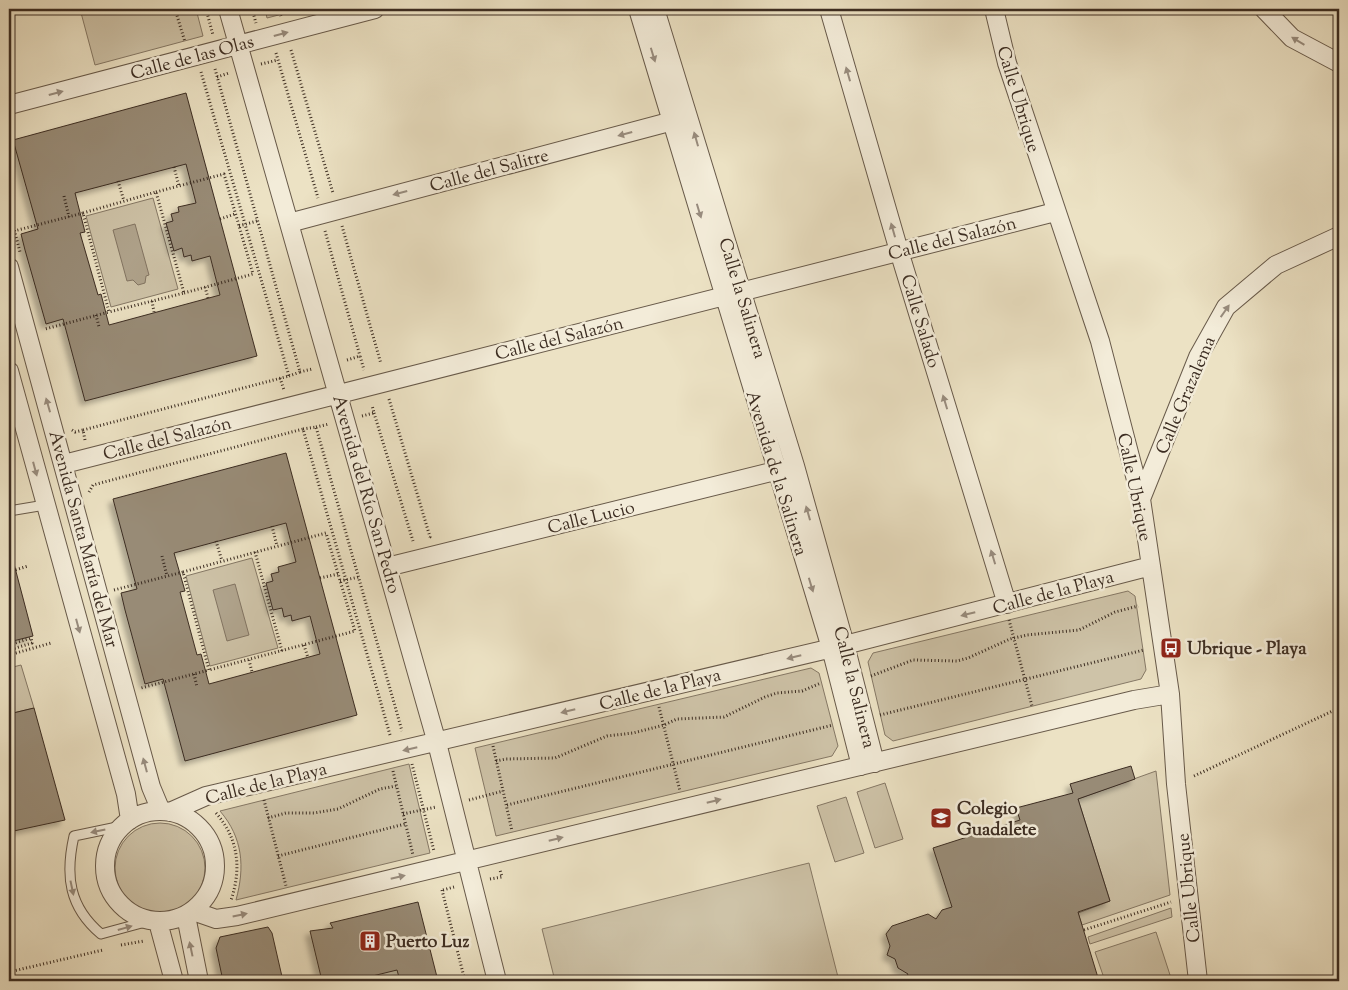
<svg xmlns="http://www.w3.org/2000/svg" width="1348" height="990" viewBox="0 0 1348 990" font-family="'Sorts Mill Goudy',serif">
	<defs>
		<filter id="shadow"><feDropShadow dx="-4.5" dy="4.5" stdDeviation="2.5" flood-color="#0004"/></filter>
	</defs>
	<rect width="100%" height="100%" fill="#ece2c4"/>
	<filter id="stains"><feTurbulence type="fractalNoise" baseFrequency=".004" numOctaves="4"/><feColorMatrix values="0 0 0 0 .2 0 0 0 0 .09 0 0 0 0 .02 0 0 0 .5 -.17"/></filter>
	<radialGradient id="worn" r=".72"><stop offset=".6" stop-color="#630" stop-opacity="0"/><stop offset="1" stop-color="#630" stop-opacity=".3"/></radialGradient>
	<!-- green -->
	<path fill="#cec3a8" stroke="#857865" d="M80,9H196L203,36L95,65Z
		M265,9H302L267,18Z
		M153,198L178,289L111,307L86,216Z
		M252,558L278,648L210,666L186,576Z
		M1128,591L1135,596L1146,670L1141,679L893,741L885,735L868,662L873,653Z
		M21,665L34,708L9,714V668Z
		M811,668L819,673L838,746L832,756L496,836L475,748Z
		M409,764L430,853L236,900C245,867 243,838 220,811Z
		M1156,771L1170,895L1082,925L1078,913L1110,901L1078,799Z
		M885,783L903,839L875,848L857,792Z
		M846,797L864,853L835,862L817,806Z
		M115 868a45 45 0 1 1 90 0a45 45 0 1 1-90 0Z
		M809,863L839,981H555L542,929Z
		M1171,908L1172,917L1090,944L1088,937Z
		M1156,932L1171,978L1162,981H1105L1095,952Z"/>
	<!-- water -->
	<path fill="#b0a48d" stroke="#827462" d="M135,224L149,275L146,276L145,283L138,285L133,280L127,281L113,230Z
		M235,584L249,635L227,641L213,590Z"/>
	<!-- building -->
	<path fill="#988b76" stroke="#3c2d22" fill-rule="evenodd" filter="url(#shadow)" d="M186,93L257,356L85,401L63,319L46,324L25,250L21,234L38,229L13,140ZM186,164L196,203L178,207L179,212L171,214L173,221L166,223L174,251L182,248L184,257L191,255L192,261L210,256L220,295L109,325L101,294L98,295L80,233L85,232L75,193Z
		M286,453L357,715L185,761L163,679L145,684L125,610L121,593L137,589L113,499ZM286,523L296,562L278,567L279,572L271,574L273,581L266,583L273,610L282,608L284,617L291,615L292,621L310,616L320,654L209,684L201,654L197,655L180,592L185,591L174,553Z
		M14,564L33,636L9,642V565Z
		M34,708L65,820L9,832V714Z
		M1131,766L1135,779L1078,799L1110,901L1078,912L1099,981H904L908,974L898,968L895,959L887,955L890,946L886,934L892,926L928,914L936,919L942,910L952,907L933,848L1020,820L1016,808L1073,793L1070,784Z
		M418,902L438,981H400L397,970L352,981H322L310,931L333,928L330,923Z
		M268,927L272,933L283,981H223L216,948L220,937Z"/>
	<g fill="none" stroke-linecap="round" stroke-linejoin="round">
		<!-- service casing -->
		<g stroke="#685a4a" stroke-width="11">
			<path id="service" d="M9,511L45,505
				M122,826L74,836C65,876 69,907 101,934L149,921"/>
		</g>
		<!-- minor casing -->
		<g stroke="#685a4a" stroke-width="20">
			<path id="minor" d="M228,9L437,743L497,981
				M638,9L831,648L861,766
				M655,9L795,466L845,645L875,763
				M829,9L899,251L1007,604
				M994,9L1007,63L1100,341L1141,499L1170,694L1176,784L1198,981
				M1264,9L1292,38L1339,63
				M9,105L375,9
				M289,223L684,118
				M9,267L151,787L161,811
				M9,371L126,794L130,820
				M64,464L1055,212
				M1141,499L1198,357L1226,307L1276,265L1339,236
				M387,567L787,468
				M105 866a55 55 0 1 1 110 0a55 55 0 1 1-110 0Z
				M170,812L206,796L845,645L1151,566
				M193,911L216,919L237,916L1134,700L1170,694
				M186,916L199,981
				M158,922L174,981"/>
		</g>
		<!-- path -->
		<path stroke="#3c2d22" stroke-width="3" stroke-dasharray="1 2.5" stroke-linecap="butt" d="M175,9L185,42
			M206,9L213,35
			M252,9L256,23
			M278,9L281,16
			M9,45L11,55L9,86
			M291,50L333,193
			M276,53L318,198
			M261,64L278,60
			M215,69L300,372L289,376
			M217,77L229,73
			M174,167L179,186
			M118,181L124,201
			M156,192L224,174L253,274L184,293
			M64,196L69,217
			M9,210L20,252
			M83,213L156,192L184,293L109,312
			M220,219L235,214
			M239,226L257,221
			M342,226L381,364
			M14,231L83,213L109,312L45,329
			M325,231L360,356
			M205,287L208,298
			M152,301L154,312
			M96,315L99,327
			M347,360L360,356L364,370
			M300,372L312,369
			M280,378L284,390
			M389,399L430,537L428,538
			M374,413L413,541
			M362,416L374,413L372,405
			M316,427L329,424
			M303,429L316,427L402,731
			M72,430L75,432L83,430L85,440
			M83,430L289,376L201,72
			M89,492L93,485L303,429L390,735
			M272,526L277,546
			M216,541L222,561
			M255,552L282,651
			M162,556L167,576
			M9,572L28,566
			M183,572L326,533L355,631L209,670
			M320,578L338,574
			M340,581L359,577
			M114,590L183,572L209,670L141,688
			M1009,620L1032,706
			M9,645L31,638L32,643L9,650
			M304,645L308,658
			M9,655L51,643
			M249,660L252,672
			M194,674L197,687
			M871,676L913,660L957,661L968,658L1010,639L1027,635L1079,630L1115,612L1138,606
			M659,707L680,791
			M880,715L1144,650
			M493,746L512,831
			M496,761L506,759L555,758L607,736L633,733L664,725L677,719L724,717L765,697L777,693L802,691L821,683
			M412,764L434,851
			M393,771L413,855
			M1194,776L1339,708
			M264,800L286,886
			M469,800L503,791
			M507,805L833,725
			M216,813C238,838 242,868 231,900
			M403,814L436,807
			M268,818L286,813H314L338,809L380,789L396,786
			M278,856L405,824
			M490,879L502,877L500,870
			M442,890L465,981
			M443,890L454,887
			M1084,930L1171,902
			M121,945L144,941
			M9,972L103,950"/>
		<!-- service -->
		<use href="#service" stroke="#f3ecd9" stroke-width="9"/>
		<!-- minor -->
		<use href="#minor" stroke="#f3ecd9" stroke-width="18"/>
	</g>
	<!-- one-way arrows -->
	<defs><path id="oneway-solid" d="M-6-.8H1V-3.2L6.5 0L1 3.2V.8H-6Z" transform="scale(1.25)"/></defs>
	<g fill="#988c7e">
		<use href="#oneway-solid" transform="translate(281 34) rotate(-15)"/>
		<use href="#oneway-solid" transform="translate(1298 41) rotate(-149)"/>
		<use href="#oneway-solid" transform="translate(653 55) rotate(73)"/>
		<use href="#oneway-solid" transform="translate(848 74) rotate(-106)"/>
		<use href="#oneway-solid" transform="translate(56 93) rotate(-15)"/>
		<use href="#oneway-solid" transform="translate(625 134) rotate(165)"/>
		<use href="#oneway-solid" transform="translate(696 139) rotate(-106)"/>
		<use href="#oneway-solid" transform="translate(400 193) rotate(165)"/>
		<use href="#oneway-solid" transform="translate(699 211) rotate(73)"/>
		<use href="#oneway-solid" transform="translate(893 230) rotate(-106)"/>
		<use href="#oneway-solid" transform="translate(1225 311) rotate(-55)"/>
		<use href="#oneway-solid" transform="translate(945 402) rotate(-107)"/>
		<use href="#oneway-solid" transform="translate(48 405) rotate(-106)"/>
		<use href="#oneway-solid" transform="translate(35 469) rotate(75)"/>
		<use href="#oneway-solid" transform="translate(808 513) rotate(-106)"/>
		<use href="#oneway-solid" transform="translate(993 557) rotate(-107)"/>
		<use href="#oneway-solid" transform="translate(811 585) rotate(73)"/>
		<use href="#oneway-solid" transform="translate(968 614) rotate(166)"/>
		<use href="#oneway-solid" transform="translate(78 626) rotate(75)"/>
		<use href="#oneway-solid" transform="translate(794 657) rotate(166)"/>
		<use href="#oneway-solid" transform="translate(568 711) rotate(166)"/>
		<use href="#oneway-solid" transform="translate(410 749) rotate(167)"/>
		<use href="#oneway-solid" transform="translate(145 765) rotate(-105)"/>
		<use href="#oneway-solid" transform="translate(714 801) rotate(-14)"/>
		<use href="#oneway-solid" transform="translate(98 831) rotate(168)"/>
		<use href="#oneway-solid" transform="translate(556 839) rotate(-14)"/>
		<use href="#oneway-solid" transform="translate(398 877) rotate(-13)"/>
		<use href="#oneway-solid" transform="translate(72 888) rotate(78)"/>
		<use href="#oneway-solid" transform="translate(240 915) rotate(-12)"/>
		<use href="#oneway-solid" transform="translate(125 928) rotate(-16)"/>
		<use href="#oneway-solid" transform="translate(191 949) rotate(-102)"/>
	</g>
	<!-- icons -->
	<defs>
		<g id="bus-square" transform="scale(1.125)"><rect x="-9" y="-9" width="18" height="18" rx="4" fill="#8f2418" stroke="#f3ecd9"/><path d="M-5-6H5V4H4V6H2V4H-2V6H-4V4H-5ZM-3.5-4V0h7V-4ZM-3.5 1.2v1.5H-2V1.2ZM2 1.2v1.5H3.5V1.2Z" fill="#fff"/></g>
		<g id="school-square" transform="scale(1.125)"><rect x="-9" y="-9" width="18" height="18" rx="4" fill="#8f2418" stroke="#f3ecd9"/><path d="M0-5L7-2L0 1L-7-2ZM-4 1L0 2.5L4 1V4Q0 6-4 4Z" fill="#fff"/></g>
		<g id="building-square" transform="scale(1.125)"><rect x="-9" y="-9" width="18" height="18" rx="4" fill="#8f2418" stroke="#f3ecd9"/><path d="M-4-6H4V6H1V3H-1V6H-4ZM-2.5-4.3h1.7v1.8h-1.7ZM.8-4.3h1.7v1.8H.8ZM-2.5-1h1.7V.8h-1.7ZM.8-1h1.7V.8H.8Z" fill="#fff"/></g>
	</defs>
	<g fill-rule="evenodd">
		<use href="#bus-square" x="1171" y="648"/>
		<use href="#school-square" x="941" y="818"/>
		<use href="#building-square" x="370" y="941"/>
	</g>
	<g text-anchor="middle" stroke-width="5" stroke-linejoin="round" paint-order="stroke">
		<!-- street labels -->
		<g font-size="18" fill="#3c2d22" stroke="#f3ecd9">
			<text transform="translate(192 57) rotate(-15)" y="6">Calle de las Olas</text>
			<text transform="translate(1019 99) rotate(73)" y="6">Calle Ubrique</text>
			<text transform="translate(489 170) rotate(-15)" y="6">Calle del Salitre</text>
			<text transform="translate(952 238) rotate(-14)" y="6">Calle del Salazón</text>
			<text transform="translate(743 298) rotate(73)" y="6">Calle la Salinera</text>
			<text transform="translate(921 321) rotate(73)" y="6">Calle Salado</text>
			<text transform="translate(559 338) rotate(-14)" y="6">Calle del Salazón</text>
			<text transform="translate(1185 395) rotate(-67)" y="6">Calle Grazalema</text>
			<text transform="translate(167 438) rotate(-14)" y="6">Calle del Salazón</text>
			<text transform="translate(777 473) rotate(73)" y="6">Avenida de la Salinera</text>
			<text transform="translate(1135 487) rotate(78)" y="6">Calle Ubrique</text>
			<text transform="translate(367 494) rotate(74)" y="6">Avenida del Río San Pedro</text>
			<text transform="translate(591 517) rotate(-14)" y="6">Calle Lucio</text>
			<text transform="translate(84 539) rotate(75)" y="6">Avenida Santa María del Mar</text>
			<text transform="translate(1053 592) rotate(-15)" y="6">Calle de la Playa</text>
			<text transform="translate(855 687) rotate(76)" y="6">Calle la Salinera</text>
			<text transform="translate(660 689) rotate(-14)" y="6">Calle de la Playa</text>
			<text transform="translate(266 783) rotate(-14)" y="6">Calle de la Playa</text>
			<text transform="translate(1188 888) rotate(-96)" y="6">Calle Ubrique</text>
		</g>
		<!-- poi labels -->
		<g font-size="18" font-weight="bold" fill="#3c2d22" stroke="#f3ecd9" text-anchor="start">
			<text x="1187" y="654">Ubrique - Playa</text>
			<text x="957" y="814">Colegio<tspan x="957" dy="21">Guadalete</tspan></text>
			<text x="386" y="947">Puerto Luz</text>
		</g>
	</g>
	<!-- margin -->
	<rect width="1348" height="990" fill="none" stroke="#ece2c4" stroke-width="30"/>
	<rect x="10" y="10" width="1328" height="970" fill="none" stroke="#3c2d22" stroke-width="2.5"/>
	<rect x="15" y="15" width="1318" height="960" fill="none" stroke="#3c2d22"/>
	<rect width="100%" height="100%" filter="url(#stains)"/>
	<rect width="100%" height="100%" fill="url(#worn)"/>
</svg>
